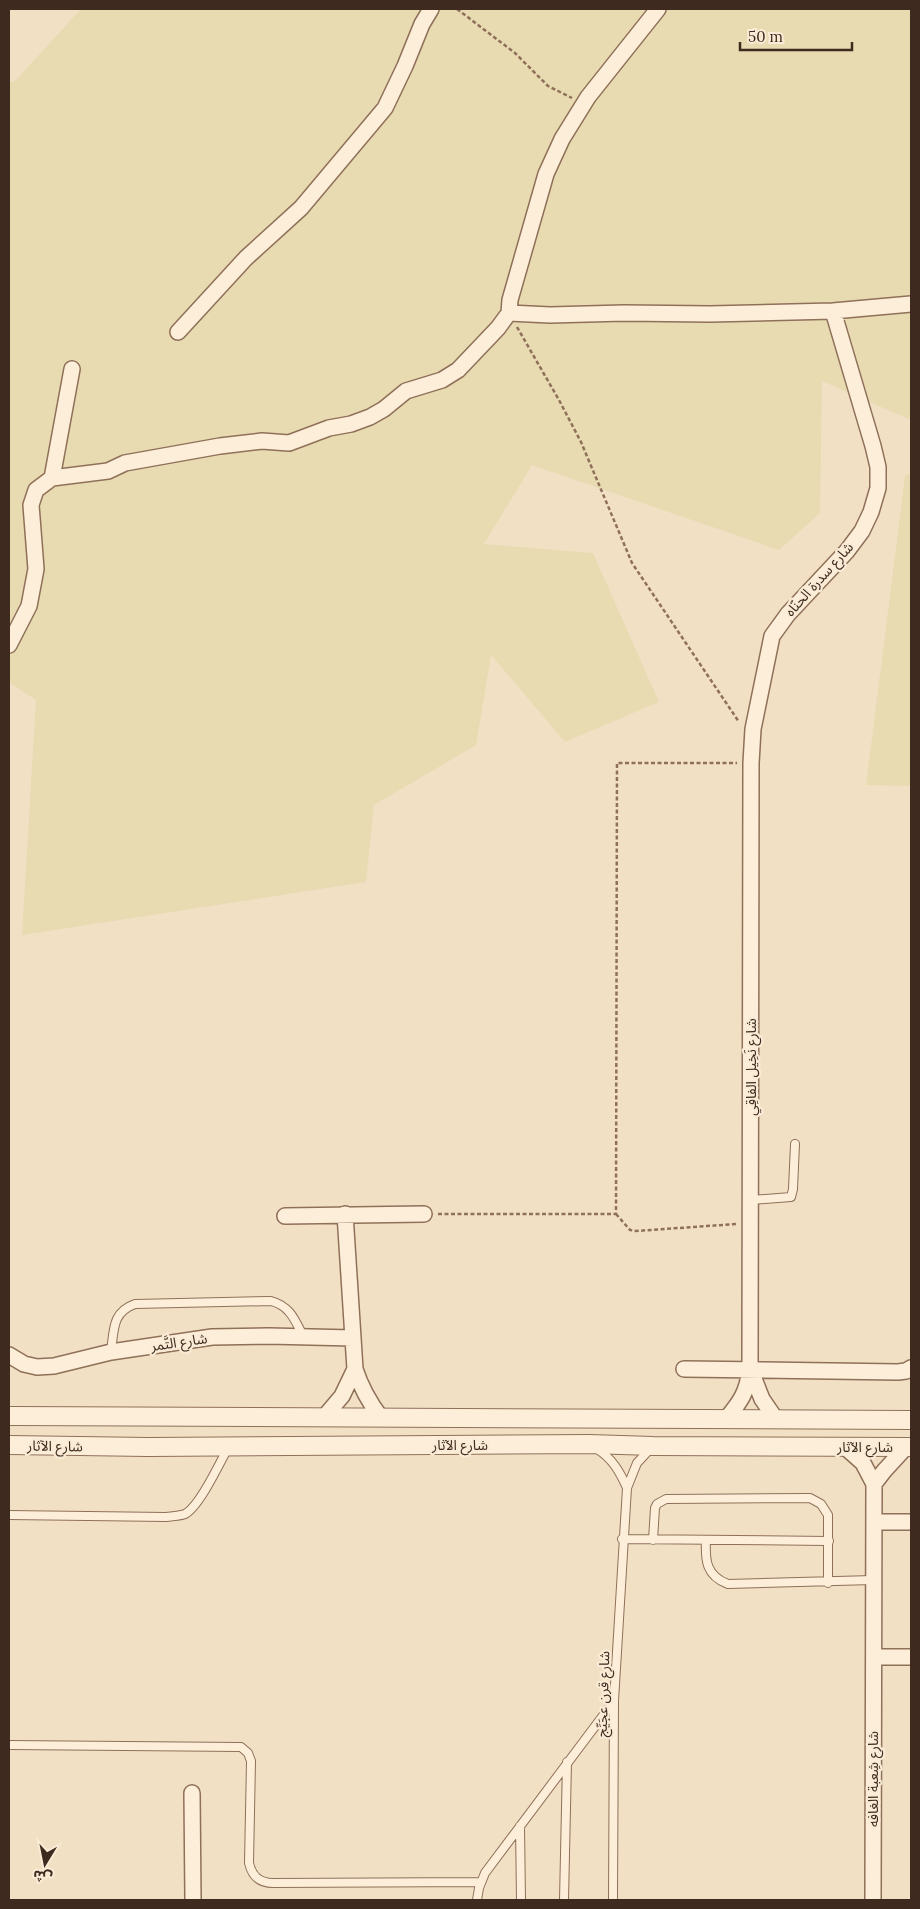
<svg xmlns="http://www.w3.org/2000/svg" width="920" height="1909" viewBox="0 0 920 1909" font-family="Lora,'Noto Sans Arabic',serif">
	<rect width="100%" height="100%" fill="#f2e0c5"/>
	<!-- farmland -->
	<path fill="#e8dab1" d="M81,9H911V420L822,381L820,513L779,550L532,465L484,544L593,553L659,702L565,742L491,655L476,745L374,805L366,882L22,935L36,700L9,682V82L15,81Z
		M911,473V786L866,785L905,476Z"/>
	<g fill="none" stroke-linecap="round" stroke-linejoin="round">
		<!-- service casing -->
		<g stroke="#8f7059" stroke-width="10">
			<path id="service" d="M751,1200L791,1197L793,1189L795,1144
				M111,1352C114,1330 112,1312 135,1304L271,1301C290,1306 295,1320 303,1336
				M597,1449C612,1458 620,1472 627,1488
				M9,1515L166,1517C171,1516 180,1516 185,1514C200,1506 220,1462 229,1446
				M622,1539L829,1541
				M653,1540L655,1508L657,1504L666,1499L810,1498L821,1504L828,1515V1583
				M706,1540C705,1560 706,1576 728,1584L873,1580
				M9,1745L241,1747L248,1753L251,1761L249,1863C252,1876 259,1883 273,1883L481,1882
				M520,1826L521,1900
				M477,1900L479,1888L485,1873L614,1701
				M564,1900L567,1762
				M613,1900L614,1701L627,1488L637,1463L651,1448"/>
		</g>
		<!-- minor casing -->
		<g stroke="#8f7059" stroke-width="18">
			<path id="minor" d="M509,313L510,300L546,174L562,139L588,97L658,9
				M178,332L246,258L301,208L385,108L405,66L422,24L431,9
				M52,478L108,471L125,463L220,446L262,441L289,443L329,428L351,424L370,417L384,409L406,391L442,380L458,370L498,328L509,313L550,315L624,313L710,314L833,311L911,304
				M9,645L29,606L36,569L31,505L36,490L52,478L72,369
				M345,1214L355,1369C361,1388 369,1402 381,1418
				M285,1216L424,1214
				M9,1355L24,1364L37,1367L54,1366L111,1352L212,1337L269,1336L353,1338
				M684,1369L898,1372L906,1371L911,1368
				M751,1371L762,1399L775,1418
				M325,1416L342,1396L355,1369
				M727,1418C741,1401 747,1392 750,1370L751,763L753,729L772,636L788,614L847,551L862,531L871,512L878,488V467L873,446L833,311
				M845,1447L863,1463L874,1484L873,1900
				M874,1484L884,1471L906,1447
				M875,1522H911
				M874,1657H911
				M192,1793L193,1900"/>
		</g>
		<!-- tertiary casing -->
		<g stroke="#8f7059" stroke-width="20">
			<path id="tertiary" d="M9,1416L911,1420
				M9,1445L148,1447L589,1444L653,1446L911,1447"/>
		</g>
		<!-- path -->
		<path stroke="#8f7059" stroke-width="2.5" stroke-dasharray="4 2.5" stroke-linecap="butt" d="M457,9L515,53L548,86L572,98
			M517,327L559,400L581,442L632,563L739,722
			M438,1214H616L617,763H737
			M616,1214L630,1230L636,1231L736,1224"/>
		<!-- service -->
		<use href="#service" stroke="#fceed9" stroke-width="8"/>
		<!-- minor -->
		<use href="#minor" stroke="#fceed9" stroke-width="15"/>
		<!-- tertiary -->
		<use href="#tertiary" stroke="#fceed9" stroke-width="18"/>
	</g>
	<g text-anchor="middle" stroke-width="4.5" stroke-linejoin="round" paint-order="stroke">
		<!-- street labels -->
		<g font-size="14" fill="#3e2a1e" stroke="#f9ebd5">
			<text transform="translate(819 579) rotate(-48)" y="5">شارع سدرة الحنّاه</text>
			<text transform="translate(751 1067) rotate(-90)" y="5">شارع نَخِيل الفاقِي</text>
			<text transform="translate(179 1342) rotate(-8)" y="5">شارع التَّمر</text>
			<text x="460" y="1450">شارع الآثار</text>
			<text transform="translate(55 1446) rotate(1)" y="5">شارع الآثار</text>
			<text x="865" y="1452">شارع الآثار</text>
			<text transform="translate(603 1694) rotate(-88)" y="5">شارع قرن عجَيِّج</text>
			<text transform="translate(873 1779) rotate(-90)" y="5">شارع شِعبة الغافه</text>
		</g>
	</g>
	<!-- border -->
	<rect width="920" height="1909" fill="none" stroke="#3e2a1e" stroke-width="20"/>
	<!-- north arrow -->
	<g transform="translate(45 1864) rotate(190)" stroke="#f9ebd5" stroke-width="4" paint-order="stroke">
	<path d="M0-4L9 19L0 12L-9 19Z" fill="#3e2a1e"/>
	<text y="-8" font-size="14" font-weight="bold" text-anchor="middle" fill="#3e2a1e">ش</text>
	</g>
	<!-- scale -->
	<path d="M740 42v8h112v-8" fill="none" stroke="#3e2a1e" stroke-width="2.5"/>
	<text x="748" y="42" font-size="15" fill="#3e2a1e" stroke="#f9ebd5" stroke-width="4" paint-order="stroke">50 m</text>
</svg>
